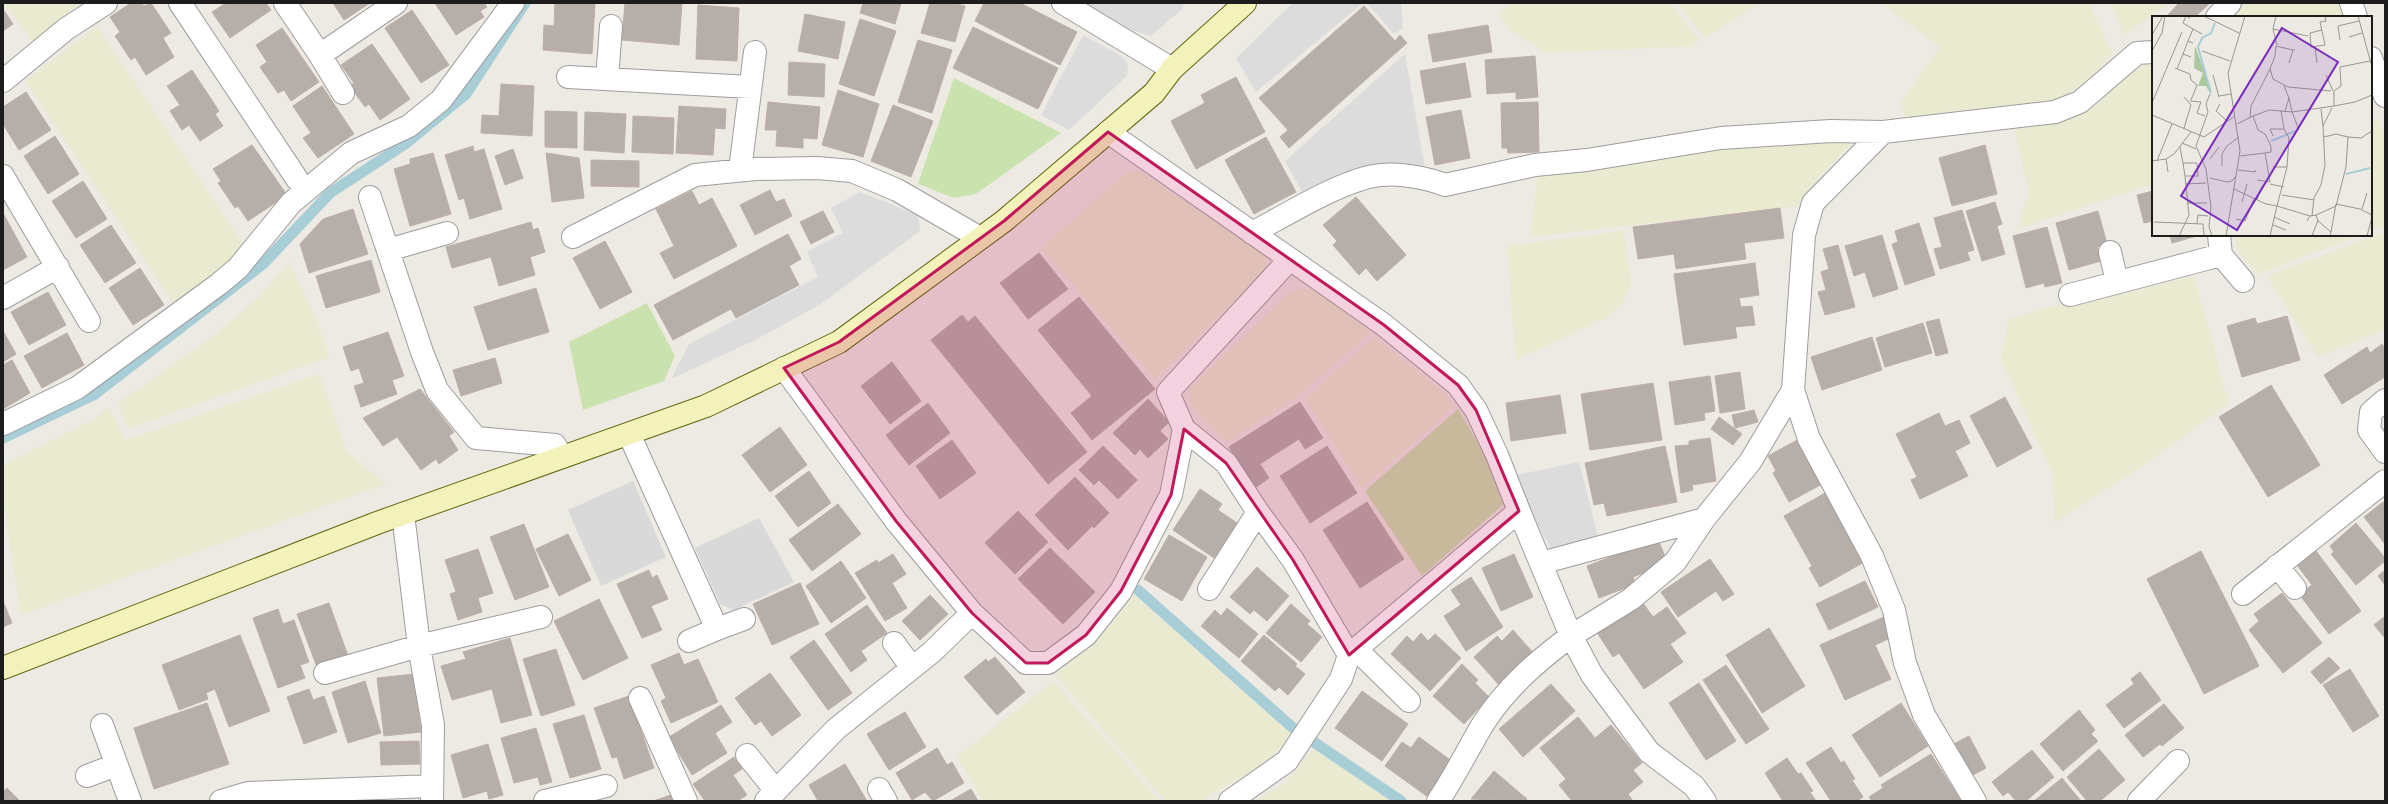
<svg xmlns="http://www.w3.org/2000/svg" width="2388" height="804" viewBox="0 0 2388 804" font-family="Overpass,sans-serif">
	<rect width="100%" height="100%" fill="#ede9e3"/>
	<!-- residential -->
	<path fill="#dad9d9" d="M633,481L666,557L601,586L568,510Z
		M759,518L794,582L734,610L720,604L695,548Z"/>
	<!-- farmland -->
	<path fill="#e9ead0" d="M4,3H80L32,42Z
		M1511,3H1671L1698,39L1692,46L1546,53L1509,30L1498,13Z
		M1678,3H1760L1704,38Z
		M1881,3H2089L2112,53L2081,87L2050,102L1906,118L1901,102L1940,47Z
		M2110,3H2169L2124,35Z
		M2245,3H2339L2344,17H2232Z
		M97,26L245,246L219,274L175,306L25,81Z
		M2149,64L2153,66V184L2017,229L2029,193L2015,130L2061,121L2081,114L2103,100L2116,83L2134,68Z
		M2378,118L2385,138V226L2371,231V120Z
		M1857,138L1820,175L1798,206L1530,237L1538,172L1710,149Z
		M1138,170L1266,255L1265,270L1155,379L1041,248L1127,172Z
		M1624,231L1631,286L1624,301L1608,317L1516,360L1507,246Z
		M2385,232V330L2318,357L2267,276Z
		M2235,235H2361L2258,274L2238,252Z
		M289,262L318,323L329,357L128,429L118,403L212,337L261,295Z
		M2194,276L2229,404L2137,470L2055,522L2052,473L2001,359L2009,319L2065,303L2066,308Z
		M1314,288L1371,332L1296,398L1227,442L1190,405L1189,390L1289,292Z
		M1374,337L1440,390L1455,406L1362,488L1305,399Z
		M319,374L347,452L386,484L21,615L3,497V465L94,419L108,407L126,440Z
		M1134,595L1291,733L1275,754L1256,769L1200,801H1165L1055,675L1111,625Z
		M1053,681L1160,801H983L957,757Z
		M1314,749L1390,801H1255L1285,783Z"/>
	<!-- grass -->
	<path fill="#cae2ad" d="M954,78L1061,133L976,194L954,198L918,184Z
		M647,303L675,356L664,381L583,410L569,342Z
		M1458,409L1496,474L1504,504L1422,576L1365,491Z"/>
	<!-- parking -->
	<path fill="#dcdcdc" d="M1089,3H1184L1182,9L1151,36L1134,31L1088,5Z
		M1293,3H1363L1256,92L1236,58Z
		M1367,3H1401L1403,28L1394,34Z
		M1083,35L1121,56L1128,64L1127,76L1069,130L1041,115Z
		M1405,54L1425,169L1385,164L1338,174L1304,195L1285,161Z
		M860,192L918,215L920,231L819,305L755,340L671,379L689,344L818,277L807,252L843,233L831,208Z
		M1579,462L1598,537L1551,549L1527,504L1517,475Z"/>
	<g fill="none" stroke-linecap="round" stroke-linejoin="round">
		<!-- stream -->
		<path stroke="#a7ced6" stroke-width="11" d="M3,438L95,394L263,264L330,193L405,144L466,94L525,3
			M1138,590L1293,728L1401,801"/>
	</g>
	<!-- building -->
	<path fill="#b6aea9" stroke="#bdafa7" d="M131,3H141L144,6L151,3L171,33L163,38L174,57L146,75L135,57L131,60L115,36L120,32L110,17Z
		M226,3H266L271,10L230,38L212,12Z
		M333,3H370L344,20Z
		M435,3H484L487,7L480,11L484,17L456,35Z
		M555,3H595L592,54L543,50L544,25L554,26Z
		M625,3H682L679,45L622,40Z
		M863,3H901L895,24L860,13Z
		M930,3H954L965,6L955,42L921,33Z
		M984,3H1020L1077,32L1060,65L975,21Z
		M2179,3H2210L2195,17H2166Z
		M698,5L739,8L737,61L696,59Z
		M1364,6L1395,41L1400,35L1407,43L1289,148L1280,137L1288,130L1259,98Z
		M3,9L13,24L3,31Z
		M412,10L449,65L421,83L385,28Z
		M805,14L845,22L838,59L798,51Z
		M860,19L896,31L874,96L839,84Z
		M1488,25L1492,52L1433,62L1428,35Z
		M973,27L1058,68L1038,109L953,68Z
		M282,28L319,82L291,101L284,90L278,93L260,67L267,62L256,45Z
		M918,40L952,50L932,113L898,102Z
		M372,44L410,99L380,120L369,104L365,107L350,86L354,83L341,65Z
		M1535,56L1538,97L1516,99V92L1487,94L1485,60Z
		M789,62L825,64L824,97L788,95Z
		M1465,63L1471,97L1426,104L1420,71Z
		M192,70L219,111L215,114L223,126L200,141L189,125L182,130L170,111L180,105L167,86Z
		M1236,77L1265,132L1196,169L1171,121L1205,103L1201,95Z
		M501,84L534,86L532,136L481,133L482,115L499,116Z
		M322,86L354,134L318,158L303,138L311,133L293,106Z
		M838,90L879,104L863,157L822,145Z
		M26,92L51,130L19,150L3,124V107Z
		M768,102L820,107L817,139L803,138V148L776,146L777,130H765Z
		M1538,102L1539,152L1508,153L1507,148H1502L1501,103Z
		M893,105L933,121L911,177L871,161Z
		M679,106L726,109L725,129L715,128L713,155L676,153Z
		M1461,110L1470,158L1435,165L1426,117Z
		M545,111L577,112V148L545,147Z
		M585,112L626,114L624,153L584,150Z
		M633,116L674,118L673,154L632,152Z
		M55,136L79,174L48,194L24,156Z
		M1266,137L1296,192L1254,214L1225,160Z
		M252,145L287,195L248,221L238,206L235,208L218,183L221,181L213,169Z
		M1985,145L1997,194L1952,206L1939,158Z
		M473,146L474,152L484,149L502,209L470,219L464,198L459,200L445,155Z
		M513,149L523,178L505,185L495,156Z
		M433,153L451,214L410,226L394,169L410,164V159Z
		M546,153L579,158L584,198L552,202Z
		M591,160L639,161V187L591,186Z
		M83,181L107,219L76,238L52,201Z
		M770,190L776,202L784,199L792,216L755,235L740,205Z
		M692,191L699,205L712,198L737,246L674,279L660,253L674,246L656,209Z
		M2153,191V221L2144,223L2137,195Z
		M1356,197L1406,255L1377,281L1366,268L1359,275L1333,245L1337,241L1323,225Z
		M1995,202L2002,224L1997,226L2005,254L1982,261L1966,211Z
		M1780,208L1784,238L1744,243L1746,259L1676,269L1674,254L1638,259L1633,227Z
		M353,209L368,254L309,273L300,244L323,219Z
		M1962,210L1974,250L1967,252L1970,260L1940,269L1934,249L1942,247L1934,218Z
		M823,211L834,232L811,244L800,222Z
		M2098,211L2107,244L2097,247L2101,261L2069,270L2056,223Z
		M3,213L27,257L3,270Z
		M531,222L533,230L538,228L545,252L530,257L535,275L499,286L491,257L452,268L446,247Z
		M1919,223L1935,275L1905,285L1892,244L1898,242L1895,231Z
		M111,225L136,263L105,283L80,245Z
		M2047,227L2062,283L2045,287L2044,283L2026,288L2013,236Z
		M788,234L801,259L789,266L799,285L736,318L731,309L673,340L654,305Z
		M1882,235L1898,289L1873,297L1865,272L1854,276L1845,246Z
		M2170,235H2200L2172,243Z
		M605,241L632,292L600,309L573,258Z
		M1838,245L1855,307L1825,315L1818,292L1826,290L1821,272L1829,269L1823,249Z
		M1039,253L1068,289L1028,319L1000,283Z
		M371,260L380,292L326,308L316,276Z
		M1755,263L1759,295L1739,298L1741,307L1752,306L1755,325L1735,327L1737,338L1684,345L1674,274Z
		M140,268L164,305L133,325L109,288Z
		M536,288L549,332L488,350L474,307Z
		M48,292L66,325L29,345L11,312Z
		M1079,297L1155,389L1092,440L1071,413L1092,396L1038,330Z
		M962,315L968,322L975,316L1087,452L1048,484L931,340Z
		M2287,316L2300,360L2242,377L2227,326L2255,318L2257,324Z
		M1939,319L1948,353L1936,356L1926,322Z
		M1923,323L1932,353L1885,367L1876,338Z
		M3,331L16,354L3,362Z
		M388,332L404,376L392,380L397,394L361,407L354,386L364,383L359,368L351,371L343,347Z
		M67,333L84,365L42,388L24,356Z
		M1872,337L1882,370L1822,390L1811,357Z
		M2382,344L2385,349V377L2342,404L2324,375L2367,347L2370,353Z
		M495,358L502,383L461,396L453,370Z
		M12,360L30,393L3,409V365Z
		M892,362L921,401L890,424L861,386Z
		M1740,372L1745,409L1720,413L1715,376Z
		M1710,376L1715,411L1704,413L1705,420L1675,425L1669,382Z
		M1653,383L1662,440L1590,450L1581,394Z
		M2271,385L2320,465L2268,497L2219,417Z
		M420,389L454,432L449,436L458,450L439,464L436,459L421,470L397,437L383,446L363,418Z
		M1560,395L1566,433L1511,441L1506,403Z
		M2005,397L2032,448L1997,467L1970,416Z
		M1148,399L1169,422L1160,431L1168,439L1148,458L1140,449L1135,455L1113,433Z
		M1300,402L1323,438L1305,449L1299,439L1260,464L1269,478L1255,488L1229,447Z
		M928,403L950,433L909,465L886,435Z
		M1754,410L1758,422L1735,428L1732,415Z
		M1939,413L1945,426L1959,420L1970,443L1955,451L1968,476L1920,499L1911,480L1917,477L1896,434Z
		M1719,417L1742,434L1733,445L1711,429Z
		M780,427L807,465L770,492L742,455Z
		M1710,438L1716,481L1692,485L1693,490L1681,493L1675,446L1689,445V441Z
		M1799,439L1824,483L1789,502L1773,473L1776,471L1768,456Z
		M952,440L976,473L940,499L916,466Z
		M1103,446L1137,480L1118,499L1099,480L1094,485L1079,470Z
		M1327,446L1357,493L1310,523L1280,476Z
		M1665,446L1677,502L1607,516L1604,503L1594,505L1585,463Z
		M809,471L831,503L798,527L775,496Z
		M1075,477L1109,513L1094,528L1092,526L1068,550L1035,515Z
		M1200,489L1222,504L1218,510L1237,523L1214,558L1173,530Z
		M1827,492L1866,561L1820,587L1809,568L1812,566L1784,516Z
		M1367,502L1404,559L1360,588L1323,530Z
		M2383,502L2385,505V544L2364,517Z
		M838,504L861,534L812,571L789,540Z
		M1018,511L1048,542L1015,574L985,543Z
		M2356,523L2385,558V561L2356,585L2331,554L2334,552L2330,546Z
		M524,524L549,587L515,600L490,537Z
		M568,534L591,580L559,596L536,549Z
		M1169,535L1207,557L1182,601L1144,579Z
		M1658,539L1668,564L1633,577L1636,584L1599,598L1587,566Z
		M1050,548L1095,592L1063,624L1018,579Z
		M478,549L493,593L478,598L482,612L458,620L450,594L456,592L445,560Z
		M2201,551L2259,666L2204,694L2147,579Z
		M2316,551L2361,611L2329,634L2299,594L2312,585L2297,565Z
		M893,554L906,574L892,583L907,608L885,621L855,573L877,560L878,563Z
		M1514,554L1533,597L1501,611L1482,568Z
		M1710,559L1734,594L1723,601L1716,591L1678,617L1661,592Z
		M841,561L866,598L831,623L806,586Z
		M1257,567L1289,596L1267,621L1254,610L1250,614L1230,597Z
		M649,570L652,578L657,575L668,599L651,606L662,630L642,638L617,584Z
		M2385,570V585L2378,576Z
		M1471,577L1503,627L1466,651L1444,616L1461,605L1451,590Z
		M1865,581L1878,607L1829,630L1816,604Z
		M800,583L819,624L772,645L753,604Z
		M2282,593L2322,643L2283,673L2249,630L2259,621L2254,614Z
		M930,595L948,614L920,640L902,621Z
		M599,599L628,658L583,680L554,621Z
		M1641,600L1653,617L1667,607L1686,633L1670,644L1683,662L1644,689L1619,653L1613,657L1596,631Z
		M3,601L12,623L3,627Z
		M329,603L348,656L317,667L297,614Z
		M1291,604L1310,621L1307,624L1322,637L1301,662L1266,633Z
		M867,605L887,633L861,651L867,660L851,672L825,634Z
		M1227,608L1258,634L1239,658L1201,626L1215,610L1221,616Z
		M278,609L283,624L294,620L309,662L300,665L305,678L278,688L253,618Z
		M1886,616L1895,636L1875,645L1891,679L1845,700L1820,645Z
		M2385,616V638L2374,625Z
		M1769,628L1805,686L1762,713L1726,655Z
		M1513,630L1534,654L1499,685L1474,657L1497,636L1502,641Z
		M1421,633L1428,641L1435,634L1461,658L1430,691L1391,654L1407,636L1413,642Z
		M240,635L270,711L229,727L215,689L206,693L208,699L179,710L162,665Z
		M1264,635L1297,664L1295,666L1305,674L1288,695L1279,687L1275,691L1241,661Z
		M510,638L532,715L501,723L492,689L452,700L441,666L466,659L463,652Z
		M814,640L852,693L828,710L790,657Z
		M556,649L575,705L541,716L523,659Z
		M679,653L684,665L698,659L718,702L671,723L661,701L666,698L651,665Z
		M995,657L1025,692L997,715L964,677L986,659L988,662Z
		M2329,657L2340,668L2321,684L2311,672Z
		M1462,664L1478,680L1475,683L1489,697L1464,724L1433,696Z
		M1726,665L1769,729L1746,744L1703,680Z
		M2350,669L2379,716L2353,732L2323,685Z
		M2140,672L2161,700L2124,728L2106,705L2134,684L2131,679Z
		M770,673L801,715L772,736L761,721L755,725L735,698Z
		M414,674L421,732L384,736L377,678Z
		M365,681L381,733L348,743L332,692Z
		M1699,683L1736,741L1706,760L1669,703Z
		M1551,684L1575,711L1523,757L1499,729Z
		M309,689L313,700L324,696L337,732L304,744L287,697Z
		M1362,691L1408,724L1382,761L1335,728Z
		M629,696L654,768L624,779L617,757L612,758L594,708Z
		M207,703L229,764L154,789L134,728Z
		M1901,703L1928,746L1880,777L1852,735Z
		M2164,704L2184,728L2162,746L2160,744L2143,757L2125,735Z
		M721,705L732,722L715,733L727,753L692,775L669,737Z
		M2079,710L2095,730L2091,734L2098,741L2063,771L2040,744Z
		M905,712L926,747L889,770L867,734Z
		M584,715L601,769L570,778L553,724Z
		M1578,717L1595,738L1611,725L1642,763L1633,770L1643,782L1628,794L1633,801H1585L1583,799L1580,801H1572L1559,785L1566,779L1540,748Z
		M536,728L552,782L540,785L538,777L514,783L501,738Z
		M1969,736L1986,768L1967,778L1950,746Z
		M1419,737L1453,762L1428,797L1385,766L1402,742L1411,748Z
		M419,741L420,764L381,765L380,742Z
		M488,744L503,795L489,799L487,791L463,798L451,755Z
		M1831,747L1841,763L1844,761L1855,779L1852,780L1863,797L1857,801H1831L1806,763Z
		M937,748L947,765L952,762L964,783L933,801L925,792L912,800L896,773Z
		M2099,749L2125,780L2100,801H2087L2067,777Z
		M2032,750L2054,777L2026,801H2016L2008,792L2003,796L1992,782Z
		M1931,754L1961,801H1872L1869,797L1883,788L1881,785Z
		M734,757L742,769L733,775L747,795L737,801H705L693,784Z
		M1787,758L1798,774L1801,773L1813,791L1810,792L1816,801H1783L1765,773Z
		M845,764L867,801H818L809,785Z
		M1494,771L1527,799L1525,801L1471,799Z
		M2062,778L2081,801H2034Z
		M7,788L20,801H3V792Z
		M971,789L978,801H950Z
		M671,795L673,801H653Z"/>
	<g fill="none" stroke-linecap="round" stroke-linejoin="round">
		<!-- street casing -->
		<g stroke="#9d9d9d" stroke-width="24">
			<path id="street" d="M180,3L297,179
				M285,3L320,55L396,3
				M1063,3L1172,69
				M2351,3L2356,17
				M2217,17L2230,3
				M320,55L343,93
				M2371,58L2385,96
				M568,77L750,87
				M607,79L611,26
				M3,81L66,29L106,3
				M740,170L755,52
				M3,176L89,321
				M370,197L422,352L437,390L476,438L555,445L562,457
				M1252,233C1286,215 1345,178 1381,175C1400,173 1428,178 1445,185L1535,165L1587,160L1721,138L1831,131L1883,132
				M2219,235L2221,255
				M573,237L695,175L755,169L817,168L852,171L897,190L980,238
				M388,250L447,233
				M2110,252L2117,282
				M1290,259L1384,325L1458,385L1476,410L1497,455L1519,511L1349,655
				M2070,295L2221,255L2243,281
				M3,298L58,267
				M2385,400L2371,412L2369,430L2385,452
				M3,424L77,388L219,284L238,268L291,203L351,153L409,126L441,100L513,3
				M1184,429L1226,463L1258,512
				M629,434L717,629L744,619
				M403,514L419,646L433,725L432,801
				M1704,519L1675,562L1631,599L1571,636L1592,675L1649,752L1694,786L1705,801
				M1541,563L1704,519L1750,462L1793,390
				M2277,566L2295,588
				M1209,589L1258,512L1293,560L1349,655L1341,679L1287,761L1230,801
				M2243,594L2385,481
				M972,613L1026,663H1048L1086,635L1121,591L1171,495L1184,429L1168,392L1290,259L1108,132
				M689,641L717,629
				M894,643L912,668
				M1356,649L1409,701
				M325,673L419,646L541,617
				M640,698L686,801
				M102,725L130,801
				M747,755L776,791
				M87,776L116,765
				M879,789L886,801
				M221,801L248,793L432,786
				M545,801L606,786
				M766,801L836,729L932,652L972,613L896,521L784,368
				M1438,801C1455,776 1468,749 1483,724C1506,688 1537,661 1571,636L1519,511
				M1975,801L1924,715L1905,663L1894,610L1872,556L1809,439L1793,390L1804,235L1813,203L1883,132L2055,112L2080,102L2137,53L2153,52
				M2139,801L2178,761"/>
		</g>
		<!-- secondary casing -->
		<g stroke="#63680f" stroke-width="24">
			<path id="secondary" d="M3,668L377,523L706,406L839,342L1004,221L1154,93L1172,69L1245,3"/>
		</g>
		<!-- street -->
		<use href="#street" stroke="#fff" stroke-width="22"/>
		<!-- secondary -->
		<use href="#secondary" stroke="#f3f2bb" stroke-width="22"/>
	</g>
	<!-- marked area -->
	<path fill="#c2185b" fill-opacity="0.2" stroke="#c2185b" stroke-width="3" stroke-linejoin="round" d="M1108,132L1384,325L1458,385L1476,410L1519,511L1349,655L1293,560L1226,463L1184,429L1171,495L1121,591L1086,635L1048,663H1026L972,613L896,521L784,368L839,342L1004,221Z"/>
	<!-- overview -->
	<g transform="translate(2152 16)">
		<rect width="220" height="220" fill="#ede9e3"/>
		<path d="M43,30L59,73L58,77L54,70H46L51,57L42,52Z" fill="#abc89c"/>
		<path fill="none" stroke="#a7ced6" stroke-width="2" d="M59,77L46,31L50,22L59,17L63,7M119,125L146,114M194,158L218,152"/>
		<path fill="none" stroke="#999793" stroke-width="1" d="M52,0L87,17M206,0L220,51M38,2L34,0L31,7L41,13M121,13L124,0M170,14L158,17L159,31L173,29L168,6L174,5L173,0M0,19L11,0M197,21L210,17M188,24L186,10L207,5M36,25L41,13L50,18M125,29L121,13L156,20M163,31L165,47M141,34L124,30L123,40L118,53L121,63L136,71L179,75M0,35L10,17L13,0M50,35L78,45M31,38L36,25L41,27M218,45L188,51L189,70L182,75V90L203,86L220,79M137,47L141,34H143M23,52L38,58L39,64L45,69L39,84M25,53L31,38L39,41M61,59L67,81M174,59L181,75M132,70L137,82L133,95M58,78L54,88L56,96L44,130L54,153L59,191L57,211L60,220M67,80L79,78M137,82L140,96L182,90M38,85L49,86L45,97L53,100M0,87L30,16M68,88L64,95L75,105M169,93L171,110L180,92M129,95L140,96L147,114M0,99L52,121L83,100M101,100L117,94L129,95L132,113M98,102L99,90L118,53M85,108L101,100L106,114L113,118L119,130V136L113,137M32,112L39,89L32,81M121,120L118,113H132L137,122L135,151M196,121L209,122L220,115M30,127L44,133M28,131L31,147H45L46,160H33L31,147M88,140L113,137L118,166L105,164M14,143L16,156M58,143L67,131M0,145L14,143L22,138L39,116M5,145L20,108M70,150V138L75,130L87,121M86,154L103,156L104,154M58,162L75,166L80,165L84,160M33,168L54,167M118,168L132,171M82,173L114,188L125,190L135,151H121M130,179L162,184M105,184L110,170M90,186L95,168M35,187H55M210,193L215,177M164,199L184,190L194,151L196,121L184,118L172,121M160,200L162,182L169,169L173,149L171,110M122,201L138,208M84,203L93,205L102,183M155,205L158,200L164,199L166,205L179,216L178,220M2,206L51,208L52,220M45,207L46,199L56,200M121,209L134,214M179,216L184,188L208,193L220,199M27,220L37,199L33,160M74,220L88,135L76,57L93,0M118,220L125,190L158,200M160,220L166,204M215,220L220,201"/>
		<path fill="#7b2cbf" fill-opacity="0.15" stroke="#7b2cbf" stroke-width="2" d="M130,12L186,46L85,214L29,180Z"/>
		<rect width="220" height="220" fill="none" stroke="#1c1c1c" stroke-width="2"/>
	</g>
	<!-- border -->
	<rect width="2388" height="804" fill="none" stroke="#1c1c1c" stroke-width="8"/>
</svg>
